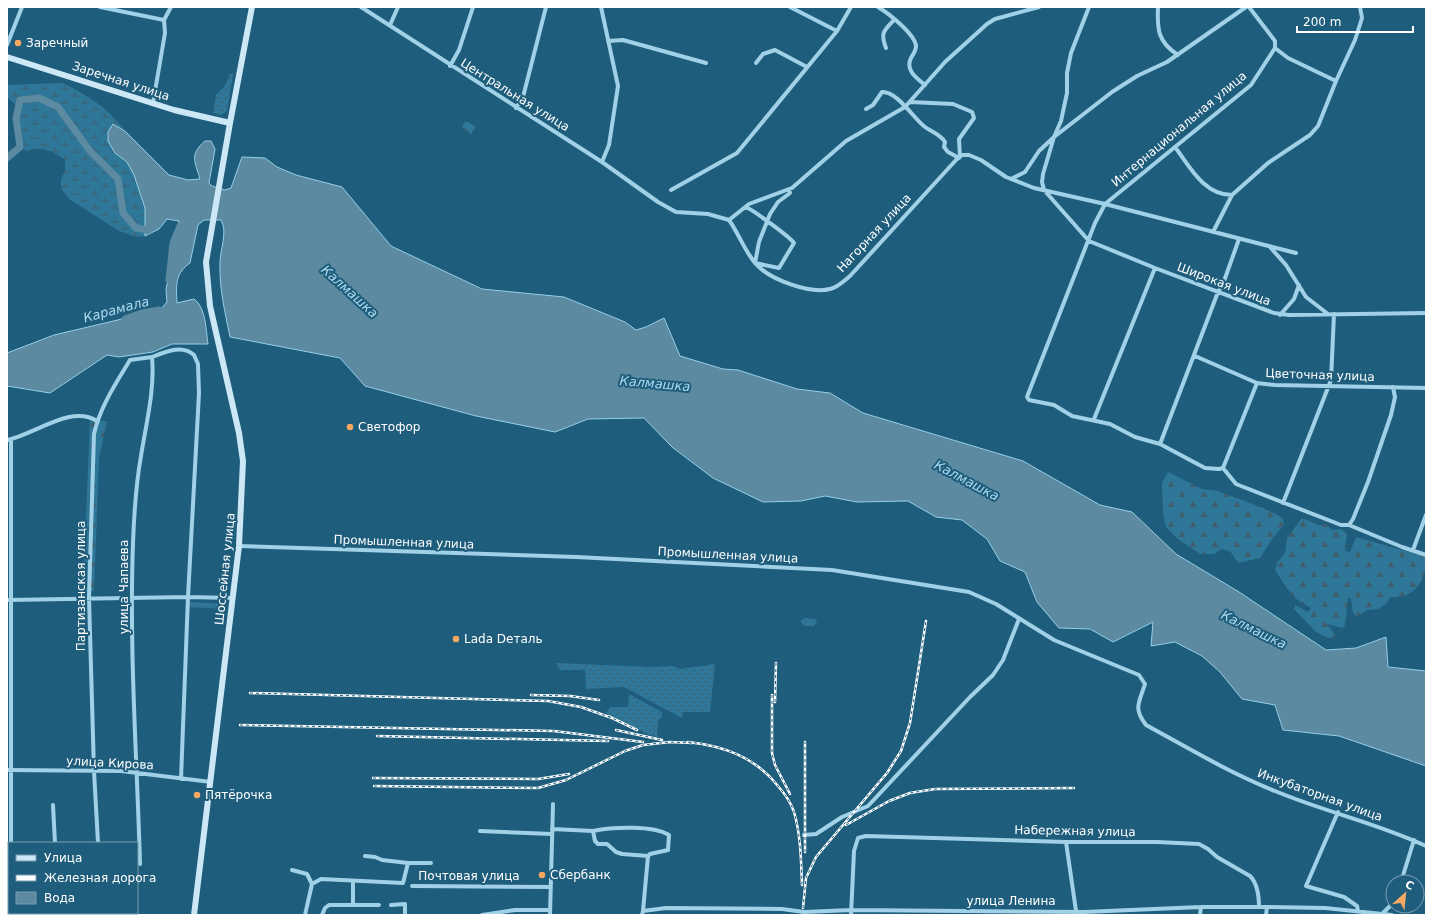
<svg xmlns="http://www.w3.org/2000/svg" width="1433" height="922" viewBox="0 0 1433 922" font-family="'DejaVu Sans',sans-serif">
	<defs>
		<pattern id="grass-dots" width="8" height="8" patternUnits="userSpaceOnUse"><rect width="8" height="8" fill="#2f7798"/><path d="M2 2h.1M6 6h.1" fill="none" stroke="#3f5f6e" stroke-width="1.8" stroke-linecap="round"/></pattern>
		<pattern id="forest-firs" width="22" height="20" patternUnits="userSpaceOnUse"><rect width="22" height="20" fill="#2f7798"/><path d="M5 1l3.5 6h-7zM16 11l3.5 6h-7z" fill="#3f5f6e"/></pattern>
		<pattern id="wetland-marsh" width="20" height="14" patternUnits="userSpaceOnUse"><rect width="20" height="14" fill="#2f7798"/><path d="M1 5h8M5 5V1M11 12h8M15 12V8" fill="none" stroke="#3f5f6e"/></pattern>
		<pattern id="park-crowns" width="20" height="18" patternUnits="userSpaceOnUse"><rect width="20" height="18" fill="#2f7798"/><path d="M2 6a3 3 0 1 1 6 0M12 15a3 3 0 1 1 6 0" fill="none" stroke="#3f5f6e"/></pattern>
	</defs>
	<rect width="100%" height="100%" fill="#1f5d7c"/>
	<!-- grass -->
	<path fill="url(#grass-dots)" d="M230,74H233L227,111L221,115L213,113L216,95L225,86Z
		M189,602L224,604V609L189,607Z
		M805,618L816,619L817,622L814,626H805L800,621Z
		M556,663L650,667L673,666L680,669L715,664L710,712H683L682,718L624,687L586,689L585,670H560Z
		M629,694L662,712L661,719L659,718L657,733L658,737L647,734L606,713L610,707H628Z"/>
	<!-- forest -->
	<path fill="url(#forest-firs)" d="M90,421H107L99,458L94,591H83Z
		M1168,472L1202,489L1218,491L1263,508L1278,515L1283,519L1284,525L1272,539L1260,558L1238,563L1230,551L1221,549L1214,554H1200L1178,539L1166,527L1163,514L1162,483Z
		M1302,518L1319,525L1326,524L1332,530L1341,529L1347,534L1345,551L1350,552L1356,537L1423,556L1426,558C1426,581 1415,599 1390,597L1386,604L1378,609L1368,610L1356,617L1353,613L1351,598H1348L1345,626L1342,628L1327,624L1336,636L1328,638L1316,632L1294,609L1295,605L1308,612L1311,608C1291,598 1287,588 1275,570L1278,561L1285,553L1287,538Z"/>
	<!-- wetland -->
	<path fill="url(#wetland-marsh)" d="M63,83C91,98 106,106 126,132L113,124L115,153L127,162L134,175L145,208V236L136,237L119,231L69,199L61,188V180L65,170V160C53,151 42,146 27,151L20,147L15,104L7,97V85Z"/>
	<!-- park -->
	<path fill="url(#park-crowns)" d="M466,121L476,127L471,134L462,127Z"/>
	<!-- water -->
	<path fill="#5c8aa1" stroke="#95cfe8" d="M113,124L126,132L169,175L188,180L200,179C195,161 189,155 205,141H211L215,149L209,183L212,186L225,190L231,188L242,157L265,158L277,167L296,175L342,187L391,246L482,289L564,297L625,322L636,330L646,327L664,318L680,356L723,369L738,370L797,389L830,393L863,413L1023,461L1100,505L1132,512L1176,554L1239,592L1326,650L1356,648L1386,637L1388,667L1426,671V766L1339,736L1283,730L1275,705L1242,699L1220,672L1202,656L1175,642L1151,646L1153,622L1113,642L1090,629L1059,628L1037,602L1025,572L1000,561L987,539L962,520L936,517L908,501L857,502L825,496L801,501L763,502L713,478L672,447L644,418L588,419L555,432L476,416L365,386L340,358L230,337C225,312 219,288 220,263C220,249 228,232 221,220H204L198,225L190,263C175,273 176,286 177,303L194,299C206,307 206,331 208,344H172L153,352L119,357L107,355L50,393L7,386V353L54,335L160,310L167,302L166,290L179,221L167,219L159,229L145,236V208L134,175L127,162L115,153L108,141V132Z"/>
	<g fill="none" stroke-linecap="round" stroke-linejoin="round">
		<!-- river -->
		<path stroke="#5c8aa1" stroke-width="7" d="M7,158L20,147L16,118L20,100L39,98L58,107L90,151L118,179L123,213L136,228L149,230L153,226
			M169,280L173,243L180,226
			M125,319L142,313L159,310"/>
		<!-- street -->
		<path stroke="#a1d1e7" stroke-width="4" d="M100,7L164,20
			M361,7L602,162L658,202L676,212L708,214L729,220
			M601,7L618,86L609,145L602,162
			M790,7L837,31
			M878,7C888,13 915,34 916,46C916,51 913,54 911,58C905,70 916,78 925,85
			M1158,7C1157,30 1158,42 1178,55
			M1246,7L1167,62L1137,76L1112,92L1054,137L1043,174L1042,182L1044,190L1089,241L1155,268L1274,313L1289,315L1426,313
			M164,20L171,7
			M390,25L398,7
			M608,41L623,40L706,63
			M7,45L22,7
			M886,48C880,32 884,31 894,20
			M1275,48L1288,58L1336,81
			M756,63L763,54L775,50L807,67
			M450,66L459,50L473,7
			M910,102L953,104L972,112L974,118L959,139L960,157
			M153,103L165,33L164,20
			M516,108L523,97L546,7
			M866,109L873,105L882,92C897,91 914,119 925,127C932,132 941,135 945,142L944,147L948,152L959,158
			M1175,147C1190,167 1204,195 1232,195
			M1011,179L1025,172L1039,151L1054,137L1061,121L1067,93V73L1071,53L1089,7
			M671,190L737,153L837,31L851,7
			M746,207C753,210 790,237 794,243L779,268L755,263L759,242L770,214L778,202L790,193L789,189
			M729,220C739,234 745,252 756,264C770,280 810,294 830,289C837,288 844,281 850,276L956,160L962,155H969L981,160L1006,177L1034,188L1105,204L1296,253
			M729,220L749,204L792,188L846,141L905,107L945,62L987,24L995,19L1039,7
			M1213,232L1232,195L1268,163L1310,135L1318,126L1336,81L1355,40L1362,18L1360,7
			M1270,247L1286,265L1306,297L1328,314
			M1280,315L1294,299L1299,285
			M1195,356L1257,383L1275,385L1426,388
			M1094,419L1155,268
			M11,439V843
			M7,440C34,435 71,404 97,421
			M1160,444L1218,292L1223,284L1239,239
			M1223,468L1219,469L1205,468L1160,444L1135,437L1110,424L1072,416L1054,405L1029,400L1027,397L1095,223L1105,204L1251,85L1275,48V41L1249,7
			M1223,468L1236,484L1241,486L1341,525H1349L1353,519L1368,482L1391,415L1395,397L1393,387
			M1223,468L1257,383
			M1283,503L1331,380L1334,314
			M1349,525L1402,547L1426,555
			M239,546L576,557L832,570L969,592L996,604L1054,640L1139,675L1145,684C1139,703 1133,708 1146,725C1188,748 1230,773 1275,791C1325,812 1377,823 1426,846
			M1413,550L1426,515
			M7,600L188,597L233,598
			M7,770L121,771L211,782
			M53,805L55,843
			M1338,812L1306,886L1344,897L1357,906L1358,911
			M552,829L593,831L595,841L598,844H607L616,852L622,854L648,856L643,911
			M480,831L552,834
			M593,831C612,827 653,825 669,835L668,850L650,854L648,856
			M804,835L816,834L842,817L868,806L970,697L993,675L1003,660L1019,619
			M1066,842L1076,911
			M98,843L94,771L89,598L94,434C100,407 116,383 130,360L152,357
			M365,856L375,857L382,860L408,863
			M140,864C137,757 129,650 133,543C134,515 136,484 141,456C146,424 155,390 152,357C165,352 182,344 194,355L198,364L199,393L188,597L181,779
			M292,870L307,874L312,884
			M353,881V905
			M1401,882L1414,840
			M412,886L551,887
			M391,905L405,904V915
			M12,913V915
			M101,913V915
			M1383,913L1393,903
			M305,915L312,884L321,879L403,883L408,863H431
			M322,915L325,908L329,905H379
			M482,915L515,910H550
			M550,915L553,804
			M642,915L643,911L666,908L782,909L804,912L851,910L1084,912L1201,907H1267L1325,908L1392,915
			M851,915L854,851L858,838L866,836L1066,842H1157L1199,844L1208,849L1217,857L1250,876C1258,884 1259,896 1259,907
			M1200,915L1201,907
			M1266,915L1267,907"/>
		<!-- secondary -->
		<path stroke="#cce7f5" stroke-width="6" d="M7,57L174,110L230,123
			M194,915L239,546L243,461L239,433L210,306L206,262L230,123L252,7"/>
		<!-- rail casing -->
		<g stroke="#fff" stroke-width="2.5">
			<path id="rail" d="M250,693L548,701L581,707L612,718
				M531,695L570,696L599,700
				M772,695V753L775,765L790,794
				M775,702L776,663
				M608,716L637,730
				M240,725L554,731L643,742
				M616,730L662,740
				M377,736L608,741
				M688,742C724,746 755,757 778,786C785,794 791,803 794,812C801,836 801,861 802,885
				M373,778L538,779L569,774
				M374,786L538,788L566,780L625,751L643,745L670,742L692,743
				M846,825L889,801L910,793L935,789L1074,788
				M805,852V742
				M803,908L806,878L816,857L887,773L901,751L910,723L926,621"/>
		</g>
		<!-- rail -->
		<use href="#rail" stroke="#1f5d7c" stroke-width="1" stroke-dasharray="3" stroke-linecap="butt"/>
	</g>
	<!-- markers -->
	<g fill="#f5a861" stroke="#1f5d7c" stroke-width="1.5">
		<circle cx="18" cy="43" r="4"/>
		<circle cx="350" cy="427" r="4"/>
		<circle cx="456" cy="639" r="4"/>
		<circle cx="197" cy="795" r="4"/>
		<circle cx="542" cy="875" r="4"/>
	</g>
	<g text-anchor="middle" stroke-width="4" stroke-linejoin="round" paint-order="stroke">
		<!-- poi labels -->
		<g font-size="12" fill="#fff" stroke="#1f5d7c" text-anchor="start">
			<text x="26" y="47">Заречный</text>
			<text x="358" y="431">Светофор</text>
			<text x="464" y="643">Lada Dеталь</text>
			<text x="205" y="799">Пятёрочка</text>
			<text x="550" y="879">Сбербанк</text>
		</g>
		<!-- street labels -->
		<g font-size="12" fill="#fff" stroke="#1f5d7c">
			<text transform="translate(121 81) rotate(18)" y="4">Заречная улица</text>
			<text transform="translate(515 95) rotate(32)" y="4">Центральная улица</text>
			<text transform="translate(1179 129) rotate(-40)" y="4">Интернациональная улица</text>
			<text transform="translate(874 233) rotate(-47)" y="4">Нагорная улица</text>
			<text transform="translate(1224 284) rotate(21)" y="4">Широкая улица</text>
			<text transform="translate(1320 375) rotate(2)" y="4">Цветочная улица</text>
			<text transform="translate(404 542) rotate(2)" y="4">Промышленная улица</text>
			<text transform="translate(728 555) rotate(3)" y="4">Промышленная улица</text>
			<text transform="translate(225 569) rotate(-84)" y="4">Шоссейная улица</text>
			<text transform="translate(81 586) rotate(-90)" y="4">Партизанская улица</text>
			<text transform="translate(124 587) rotate(-90)" y="4">улица Чапаева</text>
			<text transform="translate(110 763) rotate(3)" y="4">улица Кирова</text>
			<text transform="translate(1320 795) rotate(20)" y="4">Инкубаторная улица</text>
			<text transform="translate(1075 831) rotate(1)" y="4">Набережная улица</text>
			<text x="469" y="880">Почтовая улица</text>
			<text x="1011" y="905">улица Ленина</text>
		</g>
		<!-- water labels -->
		<g font-size="13" font-style="italic" fill="#acdaef" stroke="#1f5d7c">
			<text transform="translate(350 291) rotate(42)" y="5">Калмашка</text>
			<text transform="translate(116 309) rotate(-15)" y="5">Карамала</text>
			<text transform="translate(655 383) rotate(5)" y="5">Калмашка</text>
			<text transform="translate(967 480) rotate(28)" y="5">Калмашка</text>
			<text transform="translate(1254 629) rotate(26)" y="5">Калмашка</text>
		</g>
	</g>
	<!-- border -->
	<rect width="1433" height="922" fill="none" stroke="#ffffff" stroke-width="16"/>
	<!-- legend -->
	<rect x="8" y="842" width="130" height="72" fill="#1f5d7c" stroke="#799eb0"/>
	<rect x="16" y="855" width="20" height="6" fill="#cce7f5" stroke="#799eb0"/>
	<text x="44" y="862" font-size="12" fill="#ffffff">Улица</text>
	<rect x="16" y="875" width="20" height="6" fill="#ffffff" stroke="#799eb0"/>
	<text x="44" y="882" font-size="12" fill="#ffffff">Железная дорога</text>
	<rect x="16" y="892" width="20" height="12" fill="#5c8aa1" stroke="#799eb0"/>
	<text x="44" y="902" font-size="12" fill="#ffffff">Вода</text>
	<!-- north arrow -->
	<g transform="translate(1405 894) rotate(27)"><circle r="19" fill="#1f5d7c" stroke="#799eb0"/>
	<path d="M0-3L7 15L0 10L-7 15Z" fill="#f5a861"/>
	<text y="-6" font-size="11" font-weight="bold" text-anchor="middle" fill="#ffffff">С</text>
	</g>
	<!-- scale -->
	<path d="M1297 26v6h116v-6" fill="none" stroke="#ffffff" stroke-width="2"/>
	<text x="1303" y="26" font-size="12" fill="#ffffff" stroke="#1f5d7c" stroke-width="3" paint-order="stroke">200 m</text>
</svg>
